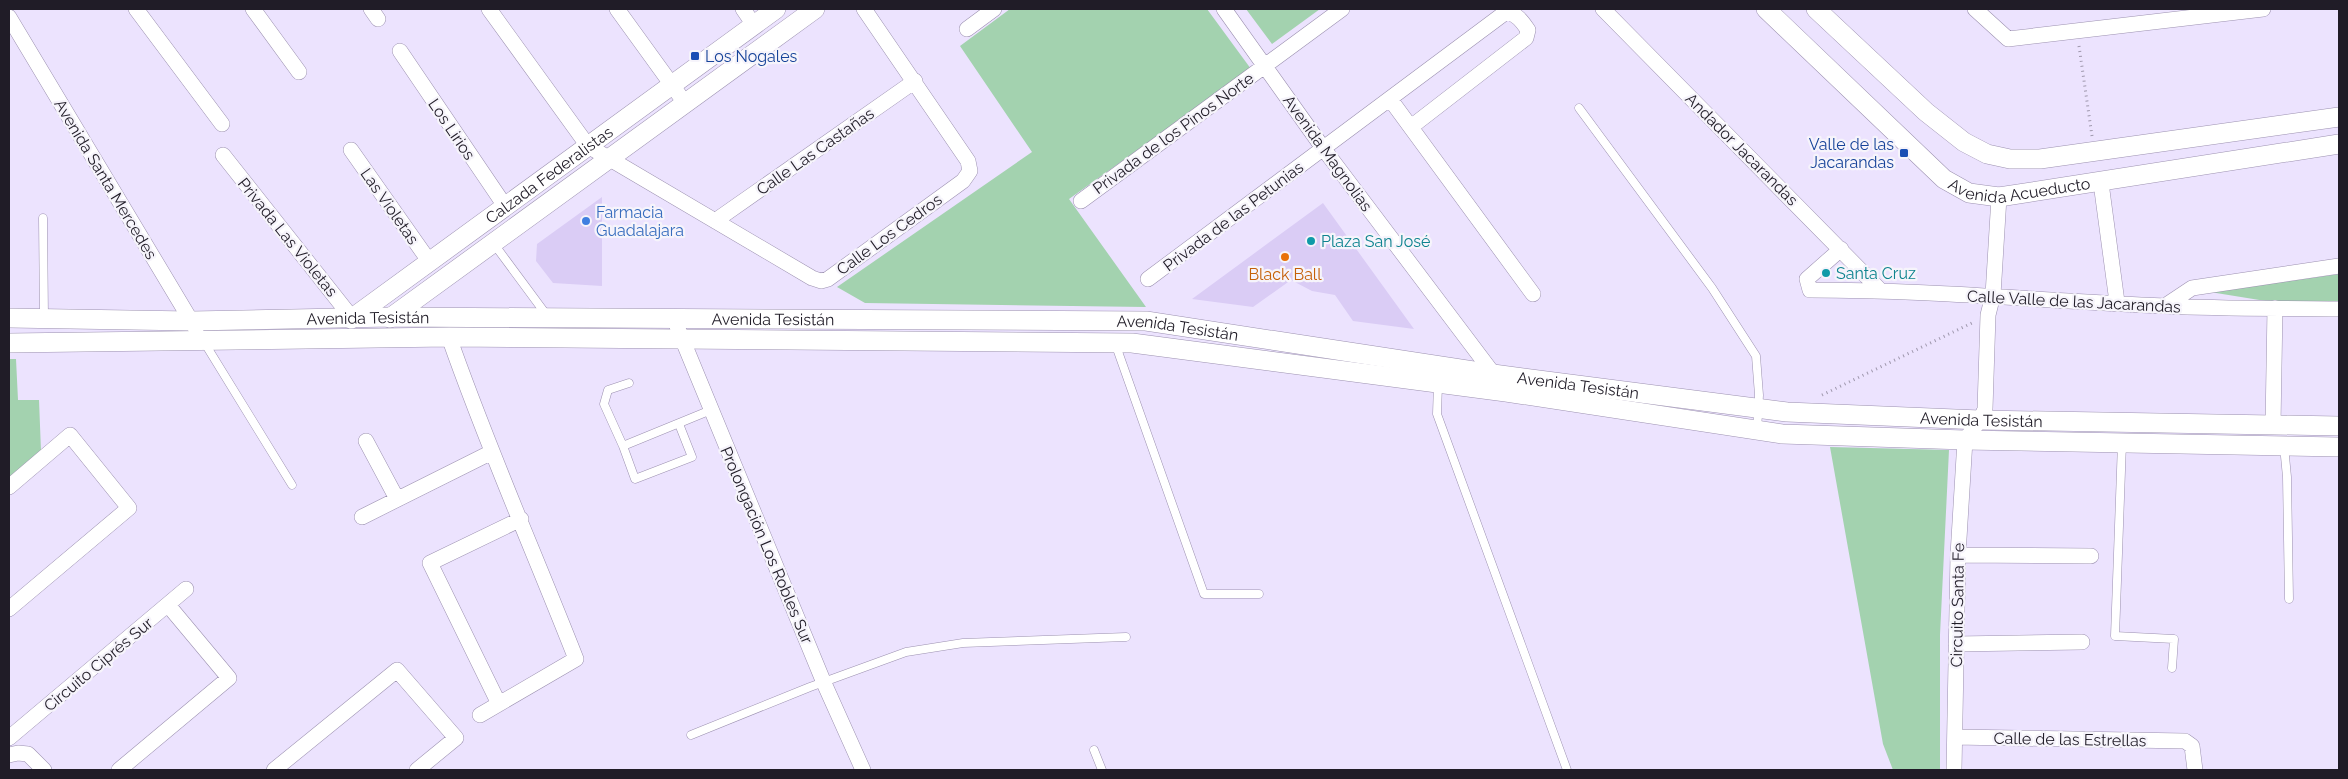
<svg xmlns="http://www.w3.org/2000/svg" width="2348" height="779" viewBox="0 0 2348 779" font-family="Raleway,sans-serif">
	<rect width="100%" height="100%" fill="#ece3fe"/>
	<!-- green -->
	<path fill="#a3d2af" d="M1010,9H1207L1251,69L1069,199L1146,307L865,303L837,287L1032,152L960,46Z
		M1246,9H1320L1272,44Z
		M2339,274V304L2278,303L2210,292Z
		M9,359H16L18,400H39L41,451L9,478Z
		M1830,447L1949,450L1940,635V770H1893L1883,744Z"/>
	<!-- building -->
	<path fill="#daccf5" d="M602,197V286L553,283L536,261L537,244Z
		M1323,203L1414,329L1353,321L1335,295L1312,291L1291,280L1253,307L1192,299Z"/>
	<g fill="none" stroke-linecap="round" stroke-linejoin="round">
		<!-- service casing -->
		<g stroke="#9c91b0" stroke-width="9">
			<path id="service" d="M1579,108L1712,288L1756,356L1759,395L1757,431
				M43,218L44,319
				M494,244L548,317
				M204,342L292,485
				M1115,343L1204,594H1259
				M629,383L608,390L604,404L623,446L635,479L692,457L679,424
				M1438,384L1437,414L1567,770
				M2122,443L2115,636L2174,639L2172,668
				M623,446L711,410
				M2284,446L2287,477L2289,599
				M691,735L810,687L906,652L963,643L1126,637
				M1094,750L1102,770"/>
		</g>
		<!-- minor casing -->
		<g stroke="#9c91b0" stroke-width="16">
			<path id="minor" d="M136,9L222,124
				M253,9L299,72
				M371,9L378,19
				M489,9L588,146L812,278L821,281L828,279L963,181L970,171L968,161L864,9
				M617,9L685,103
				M743,9L754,25
				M1224,9L1323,148L1498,380
				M1603,9L1880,290
				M1975,9L2008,39L2263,9
				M9,17L196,329
				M967,29L994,9
				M400,51L505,206
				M1390,99L1533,294
				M351,150L429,261
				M223,155L352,318
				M2101,183L2117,302
				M1081,201L1342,9
				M715,221L915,81
				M1841,249L1807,279L1810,290C1928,290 2046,301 2165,306C2223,309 2281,308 2339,309
				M1148,279L1506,12C1517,14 1522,21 1528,30L1526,38L1411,127
				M2165,306L2192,288L2339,266
				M674,319L824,683L863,770
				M449,337C487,446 534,552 576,659L480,715
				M2273,425L2275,308
				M366,441L397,499
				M9,487L70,435L129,508L9,609
				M362,517L492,452
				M1958,555L2091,556
				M1956,644L2082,642
				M499,704L430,563L521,519
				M1955,737L2185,741L2192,746L2195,770
				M9,738L186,589
				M9,755L18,753L28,754L44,770
				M119,770L229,678L168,605
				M274,770L397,670L456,738L417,770
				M1954,770L1958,555L1965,440L1980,420L1985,409L1988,315L1993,295L1999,197"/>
		</g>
		<!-- tertiary casing -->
		<g stroke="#9c91b0" stroke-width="20">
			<g id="tertiary">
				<path id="s1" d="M1766,9L1944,179L1969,193L1999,197L2339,144"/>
				<path d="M1816,9L1926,112L1964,142L1987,154L2010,159H2040L2339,117"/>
				<path id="s2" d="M9,318L191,321L391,317L1146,321L1493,374L1787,412L1980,420L2339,426"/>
				<path d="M390,318L815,9"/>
				<path id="s3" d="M351,319L776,9"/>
				<path d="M9,343L449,337L1132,343L1506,392L1782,434L1965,440L2339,447"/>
			</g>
		</g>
		<!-- path -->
		<path stroke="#9f98ad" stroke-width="3" stroke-dasharray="1 4" stroke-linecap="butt" d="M2079,46L2092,136
			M1822,395L1974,322"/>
		<!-- service -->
		<use href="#service" stroke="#fff" stroke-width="8"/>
		<!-- minor -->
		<use href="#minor" stroke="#fff" stroke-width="15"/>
		<!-- tertiary -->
		<use href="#tertiary" stroke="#fff" stroke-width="19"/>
	</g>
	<!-- markers -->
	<g fill="#1a4fb4" stroke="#f6f4fb" stroke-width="2">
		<rect x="690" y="51" width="10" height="10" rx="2.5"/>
		<rect x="1899" y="148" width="10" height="10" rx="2.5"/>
	</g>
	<circle fill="#3f7fe0" stroke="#f6f4fb" stroke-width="2" cx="586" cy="221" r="5"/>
	<g fill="#0f9aa8" stroke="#f6f4fb" stroke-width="2">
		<circle cx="1311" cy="241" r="5"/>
		<circle cx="1826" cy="273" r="5"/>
	</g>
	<circle fill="#e8710a" stroke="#f6f4fb" stroke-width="2" cx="1285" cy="257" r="5"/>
	<g text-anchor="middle" stroke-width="4.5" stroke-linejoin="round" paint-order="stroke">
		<!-- transit labels -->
		<g font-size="16" fill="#164399" stroke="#f6f4fb" text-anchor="start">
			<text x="705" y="62">Los Nogales</text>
			<text x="1894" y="150" text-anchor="end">Valle de las<tspan x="1894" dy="18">Jacarandas</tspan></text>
		</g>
		<!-- street labels -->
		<g font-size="16" fill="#201c27" stroke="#f6f4fb">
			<text transform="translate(452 129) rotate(56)" y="6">Los Lirios</text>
			<text transform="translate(1173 133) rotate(-36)" y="6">Privada de los Pinos Norte</text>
			<text transform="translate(1742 149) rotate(45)" y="6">Andador Jacarandas</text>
			<text transform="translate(815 151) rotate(-35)" y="6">Calle Las Castañas</text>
			<text transform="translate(1328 153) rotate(54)" y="6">Avenida Magnolias</text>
			<text dy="6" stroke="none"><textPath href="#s3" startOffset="245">Calzada Federalistas</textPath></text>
			<text transform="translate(106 179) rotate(59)" y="6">Avenida Santa Mercedes</text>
			<text dy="6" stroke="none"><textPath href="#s1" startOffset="325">Avenida Acueducto</textPath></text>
			<text transform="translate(390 206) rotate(55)" y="6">Las Violetas</text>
			<text transform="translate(1233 216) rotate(-37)" y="6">Privada de las Petunias</text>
			<text transform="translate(889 234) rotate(-36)" y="6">Calle Los Cedros</text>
			<text transform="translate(288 237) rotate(51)" y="6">Privada Las Violetas</text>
			<text transform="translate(2074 301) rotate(3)" y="6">Calle Valle de las Jacarandas</text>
			<text dy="6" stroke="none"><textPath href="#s2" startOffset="359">Avenida Tesistán</textPath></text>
			<text dy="6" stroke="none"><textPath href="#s2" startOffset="764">Avenida Tesistán</textPath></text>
			<text dy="6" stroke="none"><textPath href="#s2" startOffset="1169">Avenida Tesistán</textPath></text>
			<text dy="6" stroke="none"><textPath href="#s2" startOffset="1574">Avenida Tesistán</textPath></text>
			<text dy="6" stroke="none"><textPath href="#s2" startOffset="1979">Avenida Tesistán</textPath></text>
			<text transform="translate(767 545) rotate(67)" y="6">Prolongación Los Robles Sur</text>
			<text transform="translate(1957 605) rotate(-89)" y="6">Circuito Santa Fe</text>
			<text transform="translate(98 664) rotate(-40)" y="6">Circuito Ciprés Sur</text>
			<text transform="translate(2070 739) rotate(1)" y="6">Calle de las Estrellas</text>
		</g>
		<!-- shop labels -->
		<g font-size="16" fill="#366cbe" stroke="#f6f4fb" text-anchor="start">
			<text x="596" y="218">Farmacia<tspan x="596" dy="18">Guadalajara</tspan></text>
		</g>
		<!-- culture labels -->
		<g font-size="16" fill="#0d838f" stroke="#f6f4fb" text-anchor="start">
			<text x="1321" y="247">Plaza San José</text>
			<text x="1836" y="279">Santa Cruz</text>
		</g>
		<!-- food labels -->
		<g font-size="16" fill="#c56008" stroke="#f6f4fb">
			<text x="1285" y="280">Black Ball</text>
		</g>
	</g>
	<!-- border -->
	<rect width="2348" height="779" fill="none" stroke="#201c27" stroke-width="20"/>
</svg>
